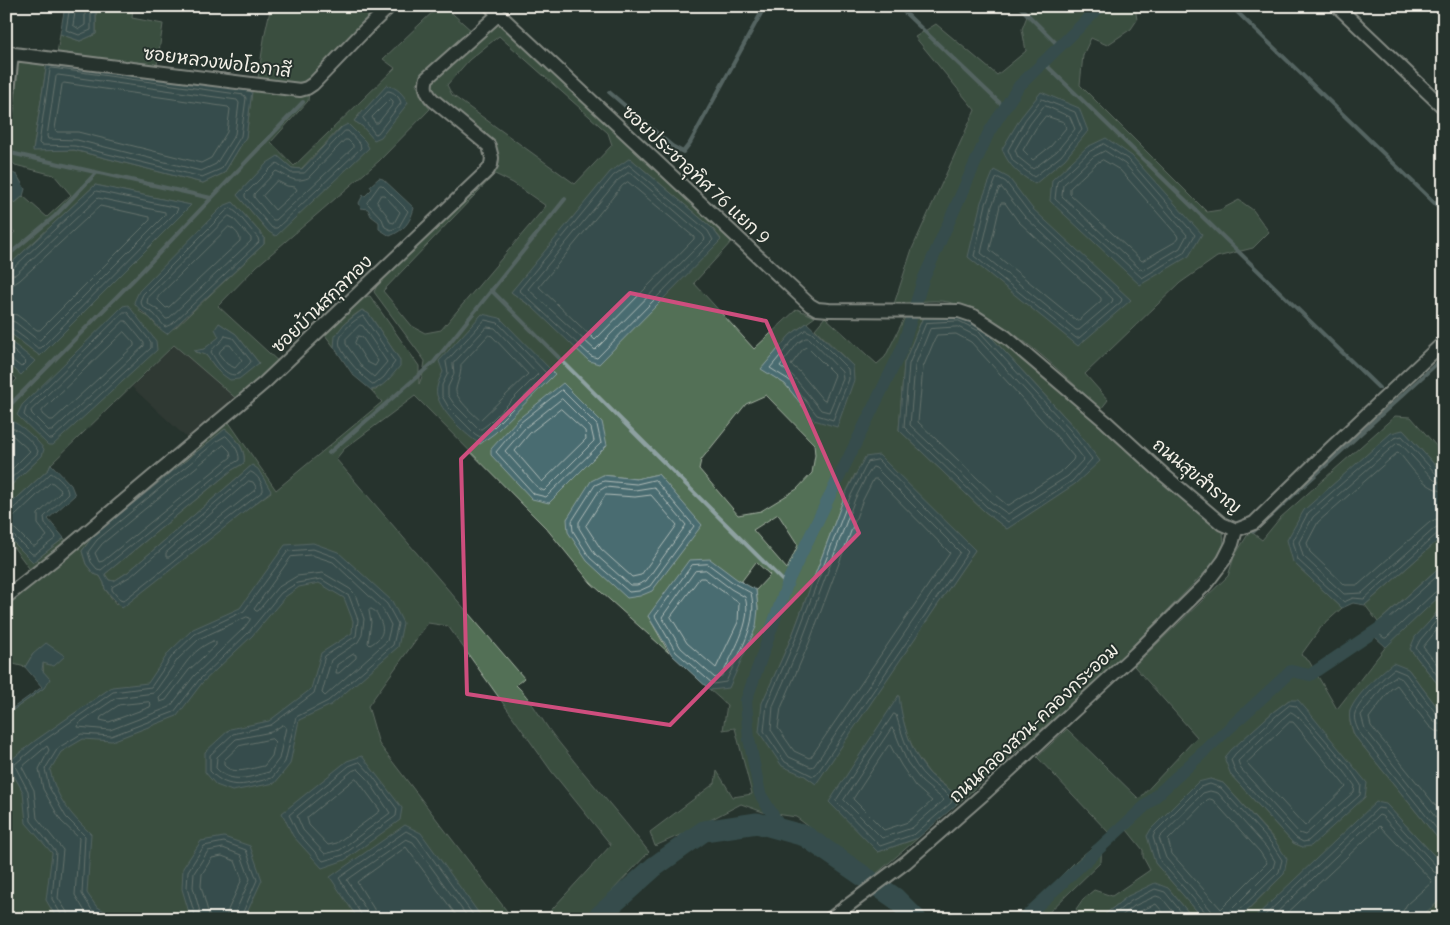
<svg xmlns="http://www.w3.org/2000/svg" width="1450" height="925" viewBox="0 0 1450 925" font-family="Delius,'Playpen Sans Thai',sans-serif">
	<rect width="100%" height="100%" fill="#26332d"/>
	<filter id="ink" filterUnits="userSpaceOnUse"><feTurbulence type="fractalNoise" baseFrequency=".02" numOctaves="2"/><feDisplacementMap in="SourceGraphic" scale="10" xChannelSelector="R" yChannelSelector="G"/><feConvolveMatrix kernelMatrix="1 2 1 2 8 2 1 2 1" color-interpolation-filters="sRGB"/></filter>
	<g filter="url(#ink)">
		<!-- built -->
		<path fill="#3b403a" d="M175,345L239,401L190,441L132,387Z"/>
		<!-- green -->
		<path fill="#526f57" stroke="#a3b0a0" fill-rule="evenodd" d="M96,6H133L132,18L163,24L157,65L57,54L60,34L80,41L96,34Z
			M271,6H382L310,82L299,85L258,78L265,33Z
			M439,6H444L473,32L416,83L424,102L430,109L379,161L257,266L218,306L281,364L239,401L174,345L51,464L49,469L6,508V490L42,456L10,420L6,424V391L17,379L6,369V361L21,375L35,361L6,338V330L40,356L190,205L95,185L6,268V241L15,232L6,224V196L15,203L23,196L47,217L71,195L54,175L15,165L7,156L15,56L47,63L33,150H74L203,183L224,173L246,137L252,91L309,92L308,101L271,142L294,166L395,68L383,59ZM362,111L375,140L362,126L354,121ZM341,127L269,232L237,195L267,164L278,157L292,168L301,169ZM233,202L264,237V244L175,328L159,329L150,318L139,311ZM219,323L236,334L259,363L219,372L206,355L195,352L204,349L220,337Z
			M1031,6H1135L1137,20L1131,29L1107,45L1091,38L1083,55L1080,85L1207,212L1220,210L1239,200L1253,210L1269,232L1253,248L1217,257L1180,283L1085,374L1108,400L1101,409C1061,373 1001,311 948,302C932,299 910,303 894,304L912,249L975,110L915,37L936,24L997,75L1026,51L1022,29Z
			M495,21L507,28L732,241L694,283L754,349L797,309L815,317L790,335L762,369L785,384L814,420L853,366L815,329L825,317L877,364L885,357L906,315L923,317L904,363L899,430L984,511L1007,529L1074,427L982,327L992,333L1223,532L1224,544L1213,564L1112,667L956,805L958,796L930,774L916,755L907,734L901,713L898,696L878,852L918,838L876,874L820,835L796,817L763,812L741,804L689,831L655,846L650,832L715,783L717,771L733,797L752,794L735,728L723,730L727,705L710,690L729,687L758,609L756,590L770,575L756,562L741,582L738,580L648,616L669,653L591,583L546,528L415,396L344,449L336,459L524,678L516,685C531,699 541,719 553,735C584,775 618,812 649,852L594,910L583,919H543L611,845L552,772L448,626L428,623L368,706L379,744L513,919H6V715L44,688L43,663L33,654L25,667L6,662V597L32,572L11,544L6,547V535L33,562L64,538L72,548L228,421L276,490L382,402L371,390H376L400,360L369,314L362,310C348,319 336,329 334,347L325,335L364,297L370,296L419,366V384L423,374L425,361L374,292L379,281L495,166L496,150L431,91L432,80ZM499,36L608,133L612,145L575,184L452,95L447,85L469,60ZM630,158L712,228L721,239L532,307L511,292ZM495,174L513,183L546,206L441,330L425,333L412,326L383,291ZM766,395L814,444L815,455L812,473L797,489L761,511L738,515L699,469L701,460L746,404ZM225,429C236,437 246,449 244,463L232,470L105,574L109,580L114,581L128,572L252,465L258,470L271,492L116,604L105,589L104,583L100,576L94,574L86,564L82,551L93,536ZM658,474L701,525L567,519L603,475L636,479ZM855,474L975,550L815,783L805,776L762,704L792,636L845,495ZM778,514L798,545L787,569L753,530Z
			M1395,416L1411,417L1444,455V475L1403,430L1293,562L1342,608L1322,626L1301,655L1309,661L1337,709L1391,640L1444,592V606L1438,610L1410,649L1444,692V716L1408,669L1350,711V722L1354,735L1444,846V866L1386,804L1253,919H1238L1284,874L1275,840L1223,783L1210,779L1155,863L1204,919H1194L1168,888L1128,896L1099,919H1082L1076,909L1083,899L1094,890L1112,896L1150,870L1143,857V850L1127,830L1208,753L1294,675L1288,669L1109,833L1037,757L1067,729L1139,799L1197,737L1134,666L1228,576L1234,557L1250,531L1262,540L1280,518ZM1289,700L1303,847L1293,843L1231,775L1226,756L1273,712Z
			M1444,535V563L1378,622L1365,605Z
			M1102,839L1101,862L1042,919H1018L1075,862Z
			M1444,897V919H1418Z"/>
		<!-- water -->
		<path fill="#4a6c71" stroke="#8ea1a1" d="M65,6H96V34L80,41L60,34Z
			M47,63L252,91L246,137L224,173L203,183L74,150L33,151Z
			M387,85C398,88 403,94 408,103L381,137L374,140L362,126L354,121Z
			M1041,92L1079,108L1088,131L1065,159L1035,184C1018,173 1010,168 1002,149L1021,117Z
			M348,124L365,141L369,148L276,236L269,232L237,195L267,163L278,156L292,168L302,169L342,127Z
			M1106,138L1132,156L1202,234L1189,256L1140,285L1050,201L1052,180L1087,147Z
			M630,158L712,228L721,240L599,364L589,361L532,307L511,292L610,172Z
			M6,170L17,175L25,189L23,196L15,203L6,196Z
			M994,170L1009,178L1032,208L1131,300L1078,346L968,257L981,202Z
			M379,178L383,179L414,208C410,223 404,230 390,236L379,229V222L371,216L368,209L361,208L359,203L363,195L365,196L372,189L370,186Z
			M95,185L191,205L40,356L6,330V268Z
			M233,202L264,237V244L167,334C160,330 157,325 151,319C145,312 139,311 134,302L139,291L223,206Z
			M128,305L156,341L157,350L53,445H48L17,415L22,405L123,306Z
			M362,310L369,314L400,360V366C393,374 383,389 371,390L353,375L334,347L335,336L344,324Z
			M482,314L500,318L555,374L495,433L480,444C467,436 443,414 438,398C434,390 439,380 443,372L439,361Z
			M960,315L982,327L1074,427L1100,461L1075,484L1007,529L984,511L899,430L904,363L923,317Z
			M219,323L236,334L259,363L239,379L230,380L219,372L206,355L194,351L204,349L219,337L215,329Z
			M807,323L853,366L854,380L837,427L814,420L785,384L761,369L790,335Z
			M6,338L35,361L21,375L6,361Z
			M563,383L602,422L607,445L549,503L532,499L491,455V449L517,420Z
			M10,420C23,426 35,438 44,449L42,456L6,490V424Z
			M225,429C235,437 246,449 244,463L232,470L105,574L109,580L114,581L128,572L252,465L258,469L271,491L122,608L105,589L104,583L100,576L94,574L86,564L82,551L93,536Z
			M1403,430L1444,475V535L1365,605L1353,603L1342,608L1293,562L1287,540L1304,510L1391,433Z
			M879,455L975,550L816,784L805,776L782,766L759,732L762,703L792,636L845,495L865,457Z
			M51,464L71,485L75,495L48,519L64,538L33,562L6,535V508L49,469Z
			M658,474L702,525L652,591L640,596L627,598L587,561L568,532L567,519L591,481L603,475L636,479Z
			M313,543L338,552L392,601L403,623L398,647L331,705L299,720L290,764L275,783L232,791L216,785L205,772V752L230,729L269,721L311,689L321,653L352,633L353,621L344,598L319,583L299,587L285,597L252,636L202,683L177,716L112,741L83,739L61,752L50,770C56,798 71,815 91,834L87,893L96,906L117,919H57L46,900L52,853L26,823L23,792L7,763L36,740L112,687L148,683L169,652L193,629L240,608L285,545Z
			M710,559L738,580L756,590L758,609L756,627L729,688L710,690L672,655L648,616L689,560Z
			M1444,563V592L1386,647L1375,637L1373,627Z
			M1444,606V692L1410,649L1415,637Z
			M46,643L65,656L54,666L43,663L42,670L50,679L44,688L6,715V713L42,687L25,667L33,654Z
			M1393,663L1408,669L1444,716V846L1354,735C1352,727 1348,719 1350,711C1355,696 1380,673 1393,663Z
			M899,695C902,723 911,754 930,774C938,782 949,789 958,796L956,805L918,838L878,852L829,802Z
			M1289,700H1298L1313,717L1367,783L1365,797L1311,846L1303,847L1293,843L1231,775L1225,760L1226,756L1231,750L1273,712Z
			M362,756L402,808L400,820L345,860L322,868L293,836L282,813L347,761Z
			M1210,779L1223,783L1275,841L1287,859L1284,874L1238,919H1204L1155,863L1147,836L1151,829L1198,782Z
			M1376,802L1386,804L1444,866V897L1418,919H1253Z
			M405,825L421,833L483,919H358L330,877Z
			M224,837L250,846L262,880L244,919H191L182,889L183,868L201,841Z
			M1155,883L1168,888L1194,919H1099L1128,896Z"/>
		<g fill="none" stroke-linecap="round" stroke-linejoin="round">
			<!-- shore -->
			<path stroke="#b0bcb8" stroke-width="1" d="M70,6L66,30L79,35L91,30V6
				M76,6L73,25L79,29L85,25V6
				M52,68L244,95L246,98L241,136L221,169L202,177L75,146L41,145L39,143L50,70Z
				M58,75L237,100L239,103L235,134L216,164L201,171L77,140L48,139L47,136L56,77Z
				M64,83L228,107L230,109L227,132L211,158L201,163L78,132H57L55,129L62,85Z
				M388,91C394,91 400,98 401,103L378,133L375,134L363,118Z
				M391,99L393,101V104L378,123H375L372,117L389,100Z
				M1042,99L1075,112L1082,130L1061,156L1034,177L1013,161L1008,150L1025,120Z
				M1046,106L1070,117L1075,129L1057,151L1033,169L1018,157L1015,150L1030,124L1043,107Z
				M1046,116L1064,122L1066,128L1051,146L1033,160L1023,150L1036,128Z
				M345,131H348L360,144L361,148L277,228H272L245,197V194L271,168L277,163L291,173H304Z
				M345,140H348L353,145V148L276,220H273L254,197V194L276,171C288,176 293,184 308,178Z
				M1104,144L1129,160L1195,235L1185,252L1142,278L1055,199L1057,182L1089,152Z
				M1105,151L1125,164L1187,235L1180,248L1143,270L1140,269L1062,196L1063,185L1093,157Z
				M1103,160L1120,170L1177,235L1178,238L1175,242L1142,261L1070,194V188L1097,163Z
				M629,165L708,231L713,240L597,358L591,356L519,290L613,176Z
				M628,173H631L703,235L705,239L595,350L528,289L617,181Z
				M999,178L1006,182L1028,211L1122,299L1121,302L1079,338H1076L974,256L986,204L996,179Z
				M277,181L287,186L295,187L297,190L275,210L263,196Z
				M628,182L694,237V239L595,340L539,287L622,186Z
				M380,185H382L408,211L399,227L391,230L385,227L382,219L367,203Z
				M1002,188L1024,216L1113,299L1112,302L1079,330H1076L981,253L992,206L999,189Z
				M381,195H384L400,212L394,223L390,222C388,214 381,209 377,202Z
				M1001,203H1005L1018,221L1101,298V301L1079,320H1076L990,250Z
				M231,208L238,214L258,238L259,242L172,324L165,327L154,314L143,307L140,301L143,294L226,211Z
				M229,216L233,218L251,238V241L168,319H166L158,310L147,303L148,297Z
				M229,227C234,228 241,236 240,241L169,307L166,308L158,300V297Z
				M6,271L12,269L96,191L178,208L177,211L41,348H38L11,328L6,327
				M6,277L16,274L98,198L165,212V215L40,340H38L15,322L6,320
				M6,285L14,284L20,280L100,206L150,217V220L40,330H37L17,315L6,313
				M124,312H127L151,342V348L52,439H49L24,415L26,408Z
				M363,316L395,362L384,377L374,385C364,379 344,357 340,346C336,335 354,319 363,316Z
				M485,320L498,323L547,374L492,429L480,437L475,434L449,408L442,396V385L448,373L446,362Z
				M124,321H126L144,343V346L52,431H49L32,414L31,411Z
				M959,321L979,331L1070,430L1092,459L1072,481L1008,522L987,507L904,427L909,364L926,323Z
				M360,325L363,326L387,362L374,377L362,367L346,344V339Z
				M487,327L495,328L538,374L488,424L480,430L454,404L448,395V387L454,374L453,364Z
				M958,327L976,336L1065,434L1084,459L1068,476L1008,514L991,502L910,425L915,366L930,329Z
				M806,330L812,333L848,369L849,379L833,420L817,415L789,380L770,368L794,339Z
				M124,332L134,343V346L53,420H49L42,414V411Z
				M489,335L492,336L528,374L480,420C474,415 454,397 456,389C458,379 461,377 461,365Z
				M937,335L956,334L971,342L1059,439L1074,457L1073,460L1063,470L1009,505H1007L996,496L918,422L923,368Z
				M225,336L233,338L251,361L250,363C247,366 242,372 238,374C226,379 216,360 211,352C213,346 222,343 225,336Z
				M358,336L362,337L378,361L375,366L367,362L355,343Z
				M806,338H809L842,372L843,379L829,412L821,410L793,376L780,366L798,343Z
				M6,344L26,362L21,367L11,359L6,358
				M227,345H230L242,360L235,368L227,364L219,354L220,351Z
				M807,347L835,375L825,401L823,400L799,371L791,365L803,349Z
				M562,390L597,425L601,443L546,497L534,494L496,452L520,423Z
				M562,399L591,428L594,441L544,491L538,488L505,451L525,428Z
				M561,409L585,431L586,439L542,482L515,451L530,433Z
				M6,427C17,426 33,442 38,451L37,454L6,483
				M6,433L11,434L30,451L6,475
				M226,436C232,442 240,451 239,460L229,466L101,570L97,569L91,562L88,552L97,540L217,441Z
				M224,445L230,451L231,457L103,561L99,562L95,553L102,544Z
				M878,460L968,552L816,775L813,776L785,762L764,731L767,704L796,638L850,497L868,462Z
				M873,467L876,468L960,552L814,766L811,767L789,757L771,730L773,706L802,640L855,499L865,479Z
				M251,472C257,474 264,485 263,491L123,601L120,600L112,590V587L131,576Z
				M1444,478L1438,476L1402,436L1394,438L1308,513L1293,541L1298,560L1344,602L1353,598L1364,599L1438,533L1444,532
				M874,479H877L950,553L811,757L809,758L794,751L778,728L781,708L809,643L862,502Z
				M655,480L694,526L650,586L639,591L629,592L590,558L573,531L572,521L595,485L604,481L636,484Z
				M249,481L253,482L256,487L255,490L169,557H166V553Z
				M1444,484L1434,480L1401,444L1397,443L1313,517L1299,542L1303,556L1344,594L1362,593L1435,528L1444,525
				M606,487L635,490L654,487L686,525L646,581L637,585H630L595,554L579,528V522L599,491Z
				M1444,491C1425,490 1411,467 1400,454L1397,453L1318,522L1307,543L1310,552L1345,585H1358L1430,522L1437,519L1444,518
				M606,495L635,497L651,495L677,525L641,575L632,577L601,549L586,526Z
				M6,511L12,510L51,473C58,477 68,486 68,494L44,517L45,523L55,535L56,538L35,554H32L12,534L6,532
				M6,517L16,515L51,482L53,483L61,490L60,493L38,514V524L47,536L35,546H32L15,529L6,526
				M312,555L333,562L382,608L391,625L387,641L325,696L322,693L331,660L358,642L362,635L364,619L355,594L350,589L323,573L297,576L277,588L258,611H256L254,609L291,557Z
				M708,564L735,584L751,593C759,624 738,654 726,682L713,684L676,652L655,616L692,565Z
				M706,570L731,589L745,597C753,623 732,652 722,676L715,678L681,648L662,617L695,571Z
				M1444,570L1379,628V634L1384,638H1386L1434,593L1440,589L1444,588
				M700,578H704L739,603L738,622L716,668L687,643L671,617Z
				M371,609C376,611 377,613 379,618C386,631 382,638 370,645L368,643L371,622L369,611Z
				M1444,612L1420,640L1416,648L1444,684
				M247,617L250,618V620L244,628L194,676L170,707L110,730L78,727L79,723L116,698L154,693L178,659L199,639Z
				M1444,621L1423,647L1444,673
				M213,641L216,642V645L189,670L166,700L160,702L159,698C180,679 184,653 213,641Z
				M354,654L356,655V658L339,673H336L337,665Z
				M149,702L151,704L150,707L109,722L100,720L101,717L119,705Z
				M1290,705L1296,706L1348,766L1361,785L1360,795L1308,841L1303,842L1296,838L1236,773L1231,760L1235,754L1276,716Z
				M1291,712C1303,716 1346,773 1355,786L1354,792L1305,835L1299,833L1241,769L1238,761L1280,721Z
				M894,714L896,715C903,737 910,763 928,779C935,786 946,791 952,799L951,803L915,834L880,846L836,801Z
				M1444,718L1438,716L1406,674L1394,669C1384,676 1359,702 1355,713C1353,720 1357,727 1359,732L1444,838
				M1290,722H1293L1299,729L1346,787L1305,826L1247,763Z
				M1444,724H1438L1433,720L1402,679L1396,676L1386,683L1361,715L1365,729L1444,828
				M283,725L286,727L279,759L269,772C250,777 231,785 216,768L217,757L236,739L271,732Z
				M892,728L894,730L907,762L922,782L944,800L912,828L882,838L844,800Z
				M1444,732L1435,731L1429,726L1397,685L1391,689L1369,718L1371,726L1444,816
				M272,739L275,742L272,756L264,766C252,768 233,776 224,765V760L239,746Z
				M890,745L901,765L915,786L932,801L908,822L884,830L853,799L888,746Z
				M360,762L371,774L397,809L396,816L343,855L323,861L298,833L289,815L349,766Z
				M358,769L367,778L390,813L340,850L325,854L303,830L297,816L352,771Z
				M356,778L379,809L380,811L337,843L328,845L309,825L307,818Z
				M1210,799L1213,800L1260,852L1267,863L1221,909L1172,854L1168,840L1207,800Z
				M62,919L61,914L52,899L56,852L31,821L28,791L15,766V764L39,744L113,692L151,687L173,655L195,634L244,611L288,551L313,549L335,557L387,604L398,624L393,645L328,701L296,717L285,762L272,778C247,784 229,792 210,771V755L233,734L271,725L314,693L325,656L356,636L358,620L349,596L321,579L297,583L281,593L248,633L199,680L174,712L111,736L81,734L58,748L45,769L49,787L66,817L85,836L82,894L92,910L107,919
				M68,919L67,912L58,898L63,850L37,818L34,790L22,767L47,746L49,750L39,769L43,789L61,821L79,838L75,895L86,913L95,919
				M196,919L187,888L188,871L204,846L224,842L246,850L257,880L240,919
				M202,919L193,887L194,873L208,851L223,848L241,855L250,879L235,913L234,919
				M210,919L201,886L202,874L212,858L222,856L235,861L242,879L228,910L226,919
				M362,919L361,914L339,878L406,831L417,837L476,919
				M368,919L367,911L347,880L406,839L413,842L469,919
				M376,919L374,909L357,882L406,847L459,919
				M1108,919L1131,901L1155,889L1165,892L1187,919
				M1118,919L1134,906L1156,896L1162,898L1179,919
				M1130,919L1138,912L1156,904L1169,919
				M1208,919L1207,914L1160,861L1153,837L1155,832L1200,787L1210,784L1221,788L1271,843L1282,860L1279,872L1236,913L1235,919
				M1214,919L1211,910L1166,858L1159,838L1203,793L1210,791L1218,793L1266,847L1275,861L1273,868L1231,910L1228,919
				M1261,919L1378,808L1384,809L1438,868L1444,869
				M1270,919L1379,815L1382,816L1434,872L1444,875
				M1281,919L1380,826L1432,881L1431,883L1407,904L1403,911L1401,919"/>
			<!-- stream -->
			<path stroke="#8ea1a1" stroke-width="4" d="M898,6L1005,108
				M1019,6L1060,47
				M1231,6L1444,212
				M1043,62L1379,388
				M609,92L672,146L683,152L690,143L765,6
				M6,152L211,198
				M6,257L55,216L96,173
				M491,290L787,585
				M6,409L143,270L303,102
				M329,453L434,362L565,199
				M1253,532L1444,357"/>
			<!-- canal -->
			<path stroke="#4a6c71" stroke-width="12" d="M782,830L760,794L749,739L746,701L789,579L902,349L923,280L989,132L1019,86L1101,6
				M1023,919L1291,671L1310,675L1387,623
				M1438,919L1444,914"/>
			<!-- river -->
			<path stroke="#4a6c71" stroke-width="21" d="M596,919L654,867L704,831L757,823L805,836L895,898L916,919"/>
			<!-- minor casing -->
			<g stroke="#f4f1e8" stroke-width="16">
				<path id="minor" d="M490,6L810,305L817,309L829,310L959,311L974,316L1006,337L1106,422L1164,475L1222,524L1236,530L1254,523L1331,448L1444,342
					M1337,6L1444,108
					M6,53L300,90L307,88L313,84L366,29L390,6
					M6,113L12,53
					M6,597L62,553L264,383L488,170L491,165L492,158L489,146L433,100C426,93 424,87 427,78L499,14
					M830,919L906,862L986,792L1135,654L1205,585L1224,560L1232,544L1236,530"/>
			</g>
			<!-- minor -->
			<use href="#minor" stroke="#26332d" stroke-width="12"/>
		</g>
	</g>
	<!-- marked area -->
	<path d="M0 0H1450V925H0ZM630,293L766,321L859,533L670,725L467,694L461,459Z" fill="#26332d" fill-opacity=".55" fill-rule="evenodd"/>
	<path fill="none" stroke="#ce4e7e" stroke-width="4" stroke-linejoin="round" d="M630,293L766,321L859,533L670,725L467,694L461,459Z"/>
	<g text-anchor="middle" stroke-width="4" stroke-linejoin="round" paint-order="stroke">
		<!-- street labels -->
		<g font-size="18" fill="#f4f1e8" stroke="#26332d">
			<text transform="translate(217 62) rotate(7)" y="6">ซอยหลวงพ่อโอภาสี</text>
			<text transform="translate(696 175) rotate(43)" y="6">ซอยประชาอุทิศ 76 แยก 9</text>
			<text transform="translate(322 304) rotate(-44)" y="6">ซอยบ้านสกุลทอง</text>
			<text transform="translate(1197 476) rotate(39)" y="6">ถนนสุขสำราญ</text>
			<text transform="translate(1034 723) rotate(-43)" y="6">ถนนคลองสวน-คลองกระออม</text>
		</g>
	</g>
	<!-- margin -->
	<rect width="1450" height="925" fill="none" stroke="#26332d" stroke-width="25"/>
	<rect x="12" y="12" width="1425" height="900" fill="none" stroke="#f4f1e8" stroke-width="2" filter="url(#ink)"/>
</svg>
